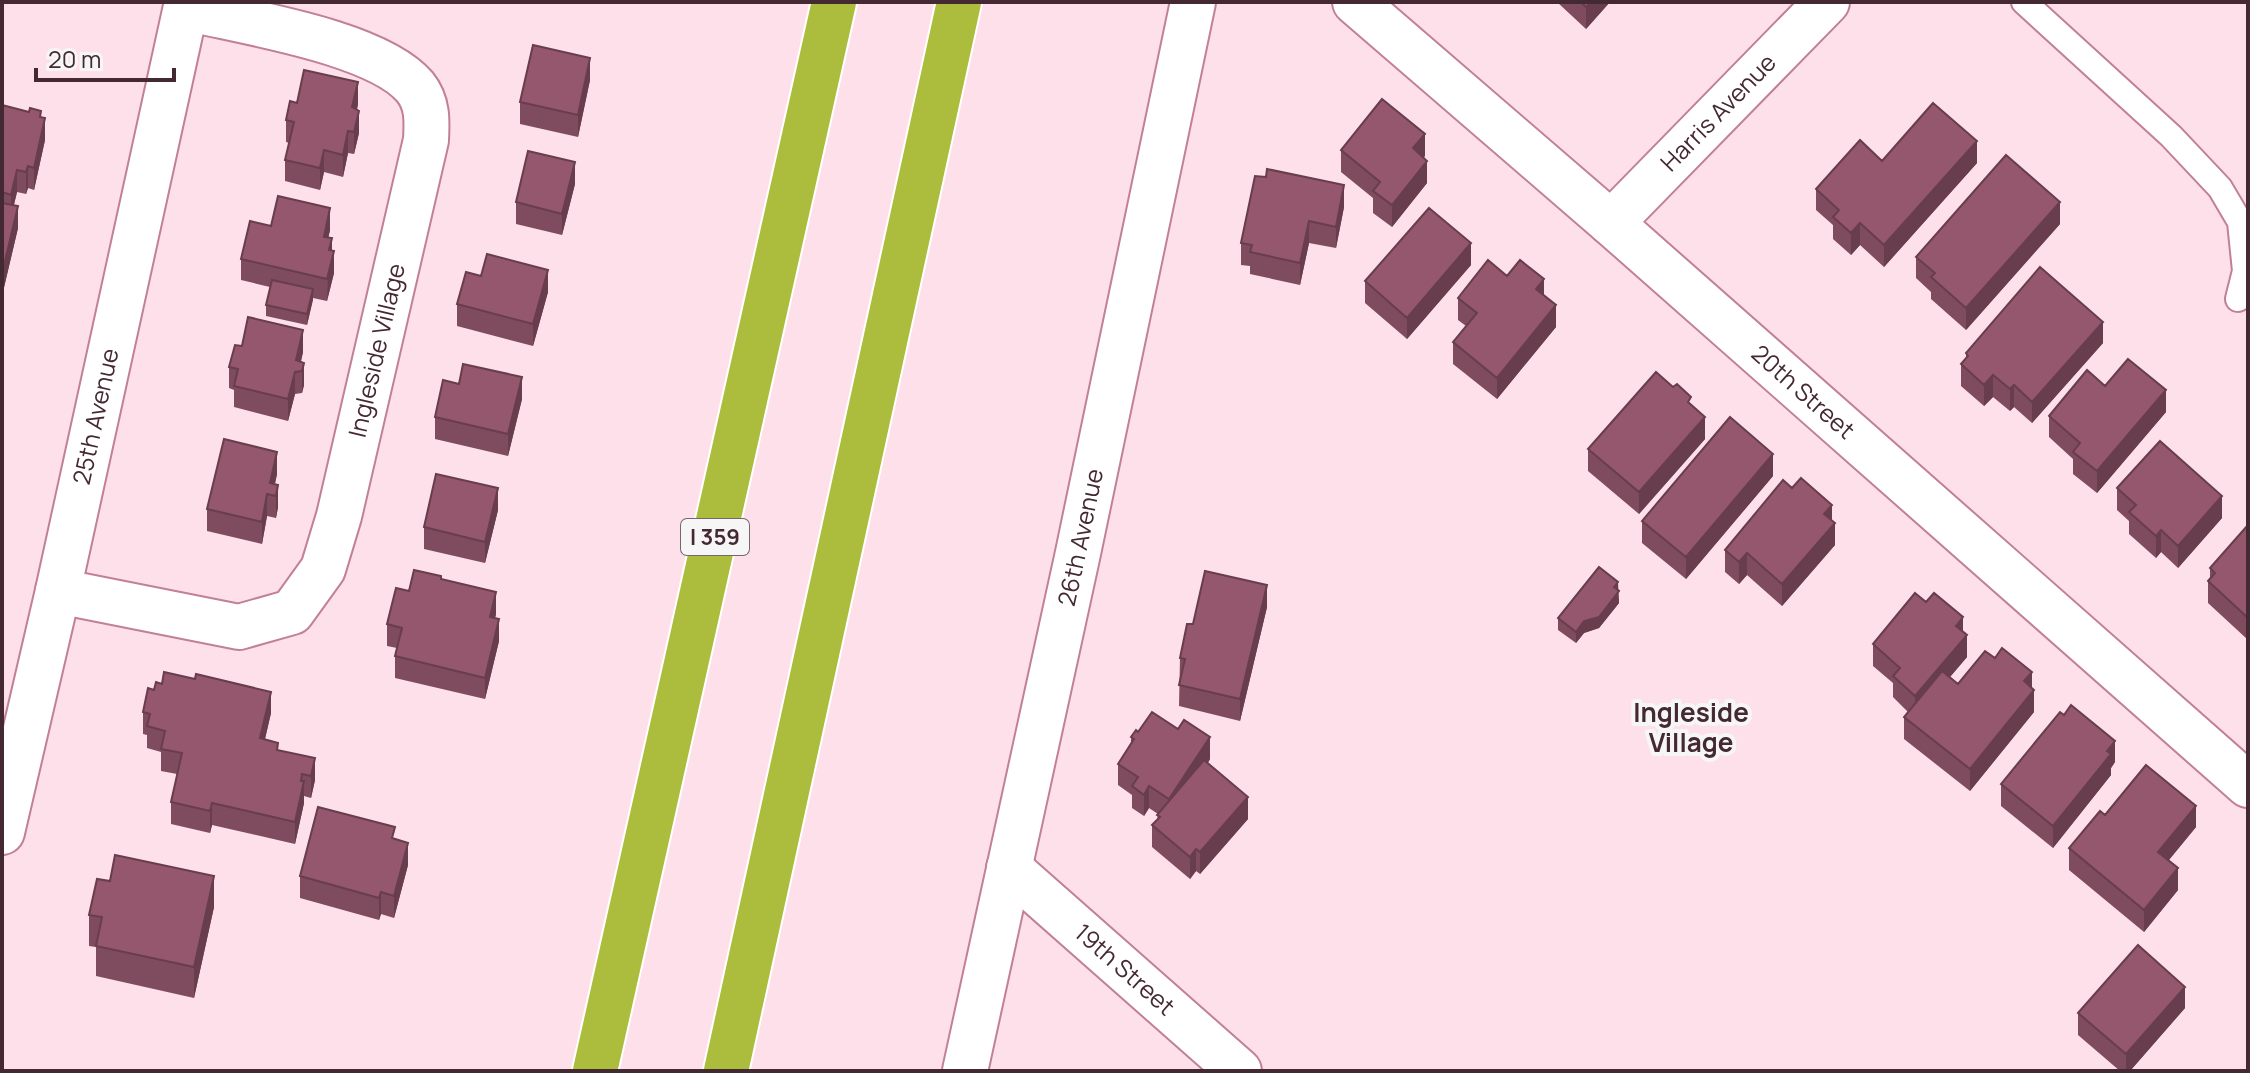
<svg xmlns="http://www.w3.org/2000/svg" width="2250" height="1073" viewBox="0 0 2250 1073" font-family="Manrope,sans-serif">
	<rect width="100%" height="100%" fill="#fde0e9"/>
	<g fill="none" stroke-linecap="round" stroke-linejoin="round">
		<!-- service casing -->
		<g stroke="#c18098" stroke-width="28">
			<path id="service" d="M2024,2L2171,136L2220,188L2240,222L2245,271L2238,299"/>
		</g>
		<!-- minor casing -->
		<g stroke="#c18098" stroke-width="48">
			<g id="minor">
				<path id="s1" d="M1355,2L1611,223L2248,785"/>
				<path id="s2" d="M1611,223L1827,2"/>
				<path id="s3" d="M58,591L239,627L292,612L323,569L339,516L426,140C427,121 428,103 415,87C377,42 244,22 186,8"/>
				<path id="s4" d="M2,832L58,591L187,2"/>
				<path id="s5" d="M1009,868L1239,1071"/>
				<path id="s6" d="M965,1071L1078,553L1193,2"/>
			</g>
		</g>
		<!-- motorway casing -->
		<g stroke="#fff" stroke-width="48">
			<path id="motorway" d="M595,1071L834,2
				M726,1071L959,2"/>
		</g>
		<!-- service -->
		<use href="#service" stroke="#fff" stroke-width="24"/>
		<!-- minor -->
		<use href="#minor" stroke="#fff" stroke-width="44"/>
		<!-- motorway -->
		<use href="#motorway" stroke="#acbc3d" stroke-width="44"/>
	</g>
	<!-- wall -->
	<path fill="#7f4b5f" d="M1557,2H1610L1586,29Z
		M590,80L578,137L520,124V102Z
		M297,103L358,104L357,110L359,133L354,154L348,153L343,177L324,172L320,190L285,181V160L289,143L286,142V120Z
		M2,105L41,117L45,140L34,190L28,188L26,194L17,192L14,205L18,228L2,296Z
		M1341,150L1425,156L1423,157L1427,183L1392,227L1373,213V198L1341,172Z
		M1882,161L1977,163L1884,267L1860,245L1851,255L1833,239V225L1816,210V189Z
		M575,184L562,235L516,224V202Z
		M1344,207L1336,248L1309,243L1300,285L1250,274V266L1241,265V243Z
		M2060,224L1966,330L1931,299V292L1916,278V257Z
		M271,226L330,230L328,238L332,251L334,273L327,301L313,298L307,325L266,316V305L270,287L241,280V259Z
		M1471,265L1407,339L1365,303V281Z
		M481,276L548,292L533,346L457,326V304Z
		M1507,276L1544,295L1556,327L1497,399L1453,364V342L1466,326L1458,320V298Z
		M2103,343L2032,423L2014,407L2010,411L1993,397L1984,406L1961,386V364L1966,358V353Z
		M242,346L303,352L301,362L304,385L302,393L295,394L288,421L234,407V390L229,388V367Z
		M2105,386L2166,412L2097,493L2073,474V459L2049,437V416Z
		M522,399L508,456L435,439V417Z
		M1691,405L1705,439L1639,514L1588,471V449Z
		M277,474L275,484L278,507L276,518L267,516L262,544L207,531V509Z
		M1773,476L1686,579L1642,543V521Z
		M2117,488L2222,518L2178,568L2161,552L2156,558L2129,534V521L2117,510Z
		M498,510L485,563L424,549V527Z
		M1832,521L1835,545L1782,606L1747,575L1739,584L1725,572V550Z
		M2248,525V637L2247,639L2208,603V581L2210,579V568Z
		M441,579L496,614L495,618L499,641L485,699L395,678V656L397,648L387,646V624L409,591Z
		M1618,591L1619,603L1599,628L1584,633L1576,643L1558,630V618Z
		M1267,607L1240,721L1179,706L1180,658L1193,624Z
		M1963,632L1967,657L1950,677L1958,684L2032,688L2034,712L1970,791L1904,739V717L1908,712L1893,697V683L1873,666V644Z
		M143,712L271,713L265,739L315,780L311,798L304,796V803L295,844L212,825L210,833L171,824V802L177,774L161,771V752L147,748V735L143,734Z
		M1138,732L1210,759L1208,763L1248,819L1200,874L1196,871L1190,879L1152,847V825L1157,820L1158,814L1149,808L1144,816L1132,808V795L1118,785V764L1131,743V737Z
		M2115,762L2111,768V775L2053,848L2001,806V784Z
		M2105,815L2196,827L2169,860L2178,890L2144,932L2069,870V848Z
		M395,839L408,865L394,918L381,914L379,920L300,898V876Z
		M214,907L194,998L96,976V947L89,946V915Z
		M2185,1008L2130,1071H2120L2078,1035V1013Z"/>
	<!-- shaded-wall -->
	<path fill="#683d4d" d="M1591,2H1610L1586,29V7Z
		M590,58V80L578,137V115Z
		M358,82V104L352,129V107Z
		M359,111V133L354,154V132Z
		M45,118V140L34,190V168Z
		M348,131V153L343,177V155Z
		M1425,134V156L1413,170V148Z
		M1977,141V163L1884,267V245Z
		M324,150V172L320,190V168Z
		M1427,161V183L1392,227V205Z
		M575,162V184L562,235V214Z
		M28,166V188L26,194V172Z
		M17,170V192L11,216V195Z
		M1344,185V207L1336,248V227Z
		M2060,202V224L1966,330V308Z
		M18,206V228L2,296V274Z
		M330,208V230L324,258V237Z
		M1309,221V243L1300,285V263Z
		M1860,223V245L1851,255V233Z
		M332,238V260L334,251V273L327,301L329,250Z
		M1471,243V265L1407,339V318Z
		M548,270V292L533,346V324Z
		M1544,279V301L1536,289Z
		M313,289V300L307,325V314Z
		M1556,305V327L1497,399V378Z
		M2103,322V343L2032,423V402Z
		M303,330V352L298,372L296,360Z
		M304,363V385L302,393V371Z
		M295,372V394L288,421V399Z
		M1993,375V397L1984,406V385Z
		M522,377V399L508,456V434Z
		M2014,385V407L2010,411V389Z
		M2166,390V412L2097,493V471Z
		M1705,417V439L1639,514V492Z
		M277,452V474L272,496L270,483Z
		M1773,454V476L1686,579V557Z
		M278,485V507L276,518V496Z
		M498,488V510L485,563V542Z
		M267,494V516L262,544V522Z
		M2222,496V518L2178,568V546Z
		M1832,505V526L1835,523V545L1782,606V584L1824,514Z
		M2161,530V552L2156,558V536Z
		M1747,553V575L1739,584V562Z
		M1618,582L1619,603L1599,628L1584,633L1576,643V632Z
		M1267,585V607L1240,721V699Z
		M496,592V614L490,639V617Z
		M2248,615V637L2247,639V617Z
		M1963,617V639L1956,626Z
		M499,619V641L485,699V678Z
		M1967,635V657L1915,718V696Z
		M2032,672V692L2034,690V712L1970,791V769L2024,681Z
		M271,692V713L260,760V738Z
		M1210,737V759L1169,821V799Z
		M2115,741V762L2111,768V775L2053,848V826Z
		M315,758V780L311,798V776Z
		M302,774V789L304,781V803L295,844V822Z
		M1149,786V808L1144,816V795Z
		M1248,797V819L1200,874V852Z
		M212,803V825L210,833V811Z
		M2196,806V827L2158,873V852Z
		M408,843V865L394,918V896Z
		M1196,849V871L1190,879V857Z
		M2178,868V890L2144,932V910Z
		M214,876V907L194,998V967Z
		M381,892V914L379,920V898Z
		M2185,987V1008L2130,1071H2126V1054Z"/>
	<!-- building -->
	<path fill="#94576e" stroke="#683d4d" stroke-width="2" d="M1581,2H1591L1586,7Z
		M533,45L590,58L578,115L520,102Z
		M304,70L358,82L352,107L359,111L354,132L348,131L343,155L324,150L320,168L285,160L294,122L286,120L290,101L297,103Z
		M1382,99L1425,134L1413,148L1427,161L1392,205L1373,191L1380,182L1341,150Z
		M1933,103L1977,141L1884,245L1860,223L1851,233L1833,217L1839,210L1816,189L1860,140L1882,161Z
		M2,105L29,112L30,108L41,111L40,117L45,118L34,168L28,166L26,172L17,170L11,195L2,192Z
		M528,151L575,162L562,214L516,202Z
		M2006,155L2060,202L1966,308L1931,277L1935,273L1916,257Z
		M1267,169L1344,185L1336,227L1309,221L1300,263L1250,252L1252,245L1241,243L1255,176L1266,177Z
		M278,196L330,208L324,237L332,238L329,250L334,251L327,279L241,259L250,221L271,226Z
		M2,203L18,206L2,274Z
		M1429,208L1471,243L1407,318L1365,281Z
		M487,254L548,270L533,324L457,304L466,272L481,276Z
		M1488,260L1507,276L1520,260L1544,279L1536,289L1556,305L1497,378L1453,342L1477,313L1458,298Z
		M2040,267L2103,322L2032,402L2014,385L2010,389L1993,375L1984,385L1961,364L1968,356L1966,353Z
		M272,280L313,289L307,314L266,305Z
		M248,317L303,330L296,360L304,363L302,371L295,372L288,399L234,386L238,369L229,367L235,345L242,346Z
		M2128,359L2166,390L2097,471L2073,452L2080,443L2049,416L2087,370L2105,386Z
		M463,364L522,377L508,434L435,417L443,380L459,384Z
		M1656,372L1673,387L1677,384L1691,397L1688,402L1705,417L1639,492L1588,449Z
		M1730,417L1773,454L1686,557L1642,521Z
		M224,439L277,452L270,483L278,485L276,496L267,494L262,522L207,509Z
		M2160,441L2222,496L2178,546L2161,530L2156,536L2129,512L2136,505L2117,488Z
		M436,474L498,488L485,542L424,527Z
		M1801,478L1832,505L1824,514L1835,523L1782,584L1747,553L1739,562L1725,550L1783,480L1792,488Z
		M2248,525V615L2247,617L2208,581L2215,573L2210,568Z
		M1599,567L1618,582L1614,587L1619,591L1599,617L1584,621L1576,632L1558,618Z
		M414,570L441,576V579L496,592L490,617L499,619L485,678L395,656L402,628L387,624L396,588L409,591Z
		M1205,571L1267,585L1240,699L1179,685L1185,659L1180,658L1187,624H1193Z
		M1915,593L1926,602L1934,593L1963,617L1956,626L1967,635L1915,696L1893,676L1900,668L1873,644Z
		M2002,648L2032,672L2024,681L2034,690L1970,769L1904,717L1942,671L1958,684L1985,651L1995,658Z
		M164,672L195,679L196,674L271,692L260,738L278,743L277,750L315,758L311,776L302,774L301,781H304L295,822L212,803L210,811L171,802L182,753L161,749L165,731L147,726L150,714L143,712L148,688L154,690L156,682L162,684Z
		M2071,705L2115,741L2107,751L2111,754L2053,826L2001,784L2060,712L2064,715Z
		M1152,712L1178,729L1184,720L1210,737L1169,799L1149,786L1144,795L1132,786L1138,777L1118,764L1134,739L1131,737L1136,730L1138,732Z
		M1204,760L1248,797L1200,852L1196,849L1190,857L1152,825L1160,817L1157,815Z
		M2146,765L2196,806L2158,852L2178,868L2144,910L2069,848L2100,811L2105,815Z
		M318,807L395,827L392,838L408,843L394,896L381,892L379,898L300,876Z
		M115,855L214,876L194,967L96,946L102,917L89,915L97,879L110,881Z
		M2138,945L2185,987L2126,1054L2078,1013Z"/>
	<g text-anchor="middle" stroke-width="8" stroke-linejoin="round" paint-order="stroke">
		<!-- shield labels -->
		<rect fill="#f6f6f6" stroke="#79666d" stroke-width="2" x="681" y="519" width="68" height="36" rx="6"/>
		<g font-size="22" font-weight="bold" fill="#442932">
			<text x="715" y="545">I 359</text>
		</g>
		<!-- street labels -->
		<g font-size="24" fill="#442932" stroke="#f6f6f6">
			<text dy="8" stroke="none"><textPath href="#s2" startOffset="154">Harris Avenue</textPath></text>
			<text dy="8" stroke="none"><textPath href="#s3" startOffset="518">Ingleside Village</textPath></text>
			<text dy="8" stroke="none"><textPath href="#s1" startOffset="594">20th Street</textPath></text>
			<text dy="8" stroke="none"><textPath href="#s4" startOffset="426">25th Avenue</textPath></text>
			<text dy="8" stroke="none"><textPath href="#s6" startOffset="546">26th Avenue</textPath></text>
			<text dy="8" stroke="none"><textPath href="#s5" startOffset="154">19th Street</textPath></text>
		</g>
		<!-- neighbourhood labels -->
		<g font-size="26" font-weight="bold" fill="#442932" stroke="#f6f6f6">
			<text x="1691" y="722">Ingleside<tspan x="1691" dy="30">Village</tspan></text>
		</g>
	</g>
	<!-- border -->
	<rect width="2250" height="1073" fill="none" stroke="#442932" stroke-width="8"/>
	<!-- scale -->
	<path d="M36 68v12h138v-12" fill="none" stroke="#442932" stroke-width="4"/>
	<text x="48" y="68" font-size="24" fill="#442932" stroke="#f6f6f6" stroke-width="6" paint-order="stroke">20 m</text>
</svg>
